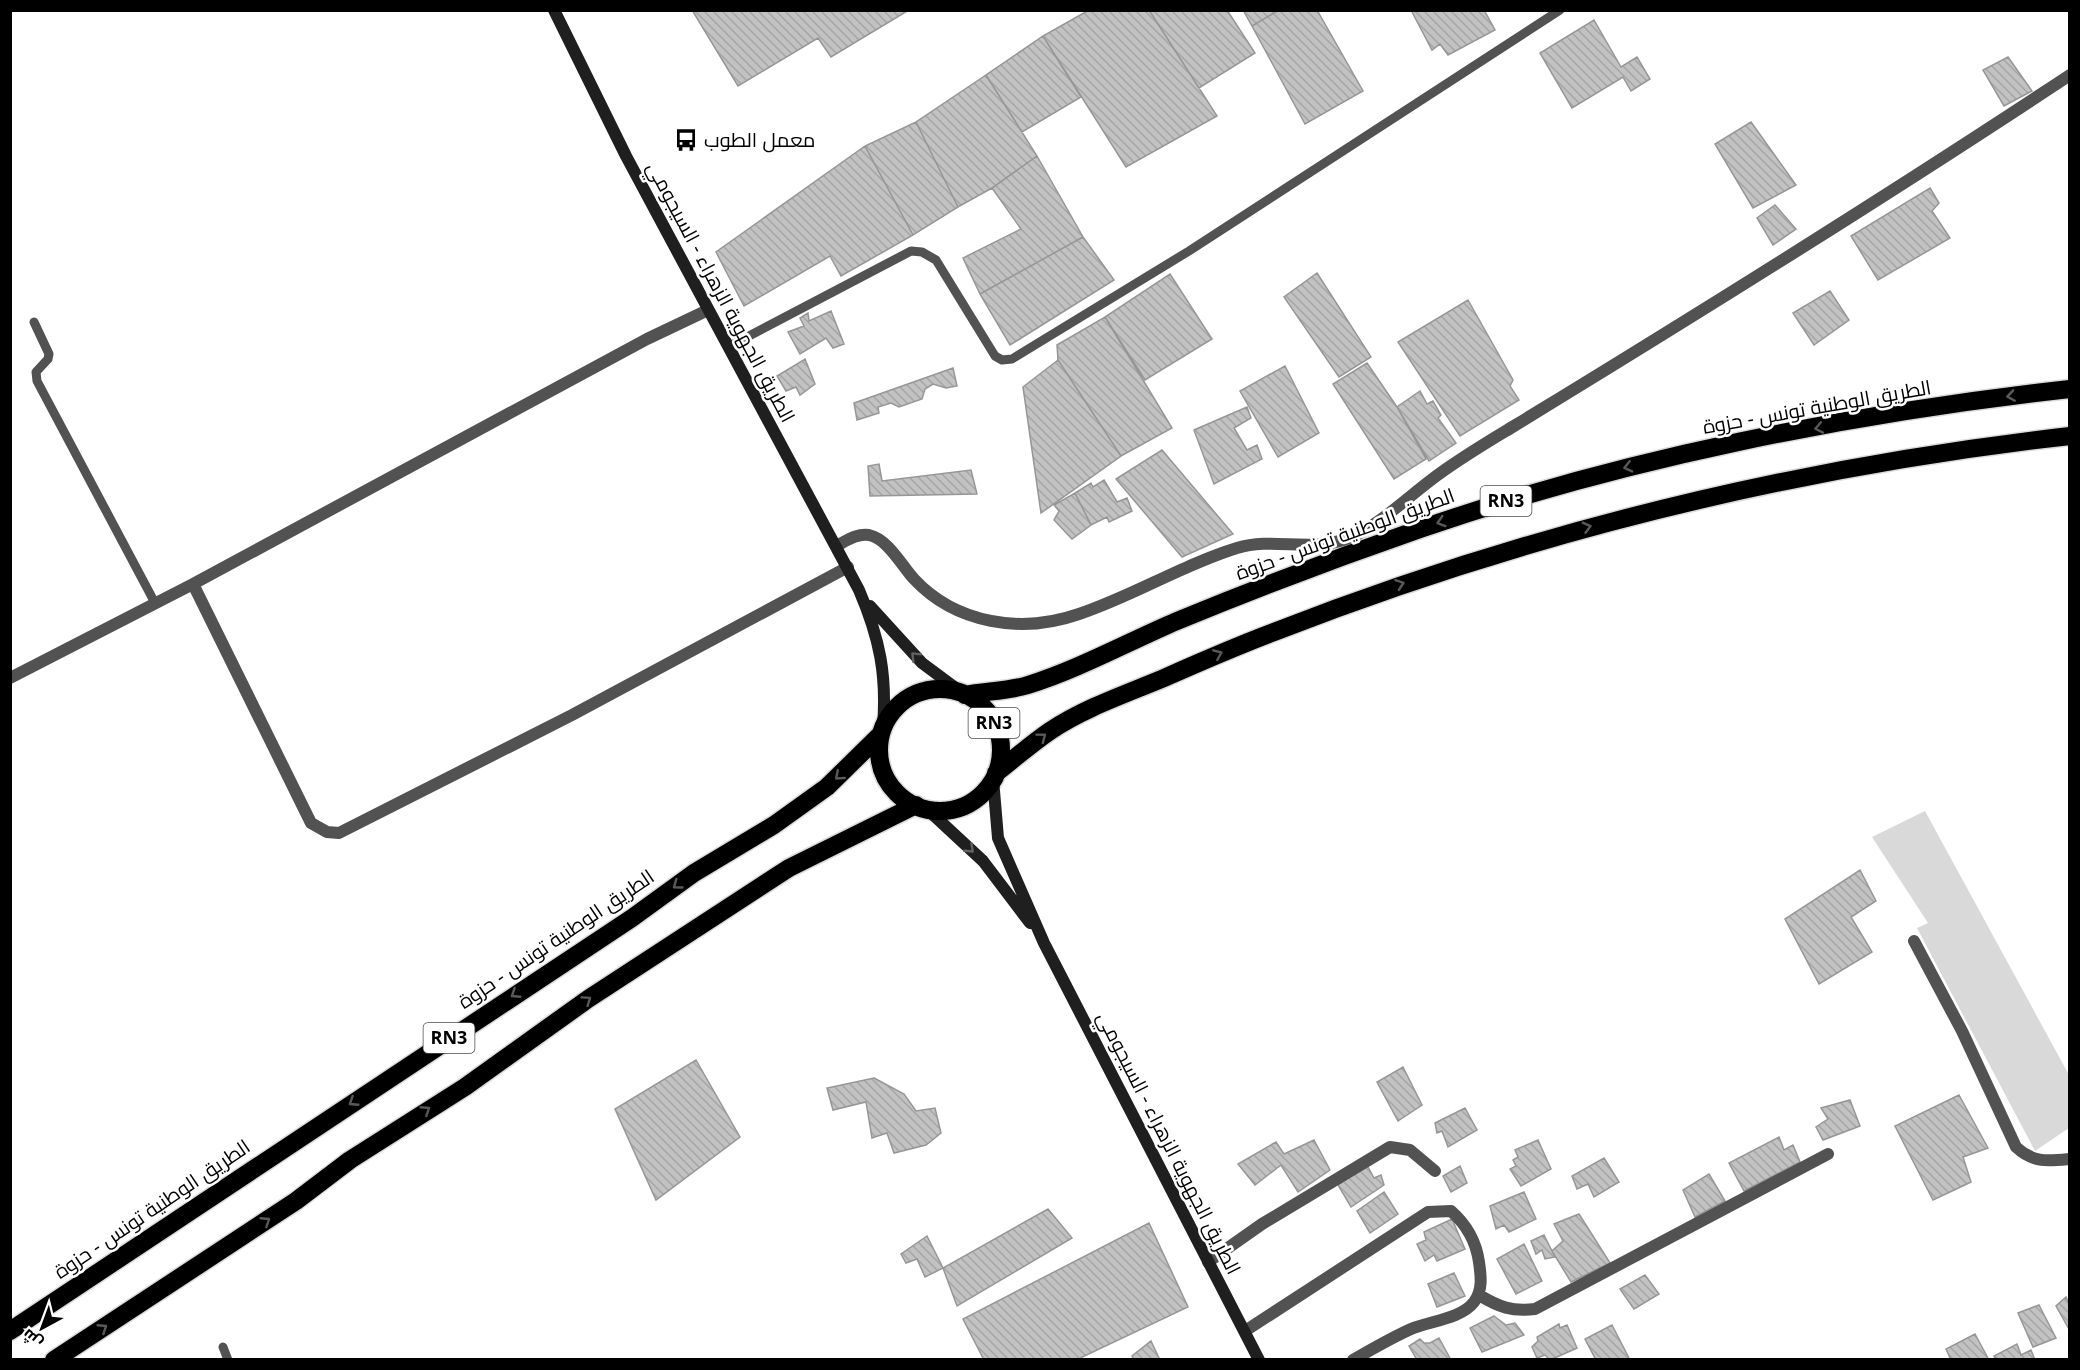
<svg xmlns="http://www.w3.org/2000/svg" width="2080" height="1370" viewBox="0 0 2080 1370" font-family="'Open Sans',Cairo,sans-serif">
	<defs>
		<pattern id="building-back-hatch" width="6" height="6" patternUnits="userSpaceOnUse" patternTransform="scale(1.5)"><rect width="6" height="6" fill="#c2c2c2"/><path d="M-1 5l2 2M0 0l6 6M5-1l2 2" fill="none" stroke="#a5a5a5"/></pattern>
	</defs>
	<rect width="100%" height="100%" fill="#fff"/>
	<!-- garden -->
	<path fill="#d9d9d9" d="M1925,811L2069,1075V1128L2035,1151L1917,928L1928,923L1872,837Z"/>
	<!-- building -->
	<path fill="url(#building-back-hatch)" stroke="#969696" stroke-width="1.5" d="M692,10H909L831,57L818,38L738,86Z
		M1089,10H1149L1217,116L1126,167L1043,36Z
		M1149,10H1227L1255,53L1199,88Z
		M1243,10H1279L1252,26Z
		M1279,10H1317L1363,91L1305,124L1252,26Z
		M1411,10H1484L1495,30L1448,55L1440,44L1432,50Z
		M1594,20L1621,67L1637,57L1650,79L1631,91L1623,77L1572,108L1540,53Z
		M1043,36L1081,97L1022,132L986,75Z
		M2008,57L2032,91L2004,106L1983,70Z
		M986,75L1037,156L992,188L958,207L916,122Z
		M916,122L958,207L913,235L865,146Z
		M1751,122L1796,185L1753,208L1715,144Z
		M865,146L913,235L841,276L830,256L744,306L716,252Z
		M1037,156L1083,237L980,294L963,258L1021,229L992,188Z
		M1930,188L1939,203L1932,211L1950,238L1878,280L1851,236Z
		M1775,205L1796,229L1773,245L1757,218Z
		M1083,237L1114,280L1010,345L980,294Z
		M1317,273L1371,357L1339,377L1284,297Z
		M1170,274L1212,339L1145,380L1105,317Z
		M1830,291L1849,320L1814,345L1793,313Z
		M1468,300L1513,380L1510,386L1519,400L1460,436L1398,342Z
		M831,311L844,344L833,348L826,338L800,354L788,332L804,326L800,318L808,313L809,321Z
		M1105,317L1172,428L1121,456L1058,360L1057,345Z
		M805,359L815,384L800,395L796,387L786,391L777,376Z
		M1058,360L1121,456L1041,513L1023,387Z
		M1367,363L1397,407L1426,459L1394,479L1333,384Z
		M1285,366L1319,433L1278,457L1240,391Z
		M953,368L957,386L946,388L933,384L925,389L922,399L899,407L891,403L878,407L879,413L857,420L854,403Z
		M1420,391L1427,404L1433,401L1441,415L1438,418L1456,443L1429,461L1397,407Z
		M1247,407L1251,418L1234,428L1247,450L1257,445L1262,459L1214,484L1194,430Z
		M1162,450L1233,534L1182,557L1116,479Z
		M879,464L882,481L971,470L977,494L870,496L868,466Z
		M1104,480L1117,502L1127,498L1132,511L1109,522L1107,517L1091,525L1075,493L1091,483L1093,487Z
		M1075,493L1091,525L1072,539L1054,520L1059,511L1054,505Z
		M1860,870L1876,901L1851,917L1872,952L1819,984L1785,919Z
		M696,1060L740,1137L656,1200L615,1109Z
		M1403,1067L1422,1105L1398,1121L1377,1082Z
		M874,1078L904,1094L916,1111L935,1108L941,1133L926,1145L894,1153L887,1133L872,1138L866,1102L833,1110L827,1088Z
		M1959,1095L1988,1148L1963,1157L1971,1182L1933,1200L1895,1126Z
		M1850,1100L1860,1126L1823,1140L1816,1127L1828,1119L1821,1108Z
		M1465,1108L1477,1130L1448,1147L1442,1131L1437,1133L1435,1123Z
		M1779,1137L1784,1150L1793,1145L1800,1162L1744,1191L1729,1163Z
		M1314,1140L1330,1170L1298,1192L1281,1165L1255,1185L1238,1164L1276,1142L1284,1154Z
		M1538,1140L1551,1169L1521,1186L1510,1169L1516,1166L1513,1160L1518,1157L1515,1150Z
		M1604,1158L1619,1182L1594,1197L1588,1184L1577,1189L1572,1176Z
		M1367,1165L1374,1178L1381,1175L1384,1185L1351,1207L1338,1185Z
		M1460,1166L1467,1183L1451,1192L1443,1176Z
		M1709,1174L1725,1201L1695,1217L1683,1190Z
		M1384,1192L1398,1214L1370,1233L1357,1211Z
		M1524,1192L1536,1219L1509,1232L1504,1225L1496,1229L1490,1206Z
		M1048,1209L1072,1238L957,1306L943,1268Z
		M1579,1214L1610,1263L1571,1282L1552,1251L1563,1241L1554,1224Z
		M1452,1219L1465,1249L1437,1261L1434,1255L1425,1261L1417,1244L1426,1240L1424,1232Z
		M1149,1223L1188,1307L1076,1360H984L963,1319Z
		M1544,1235L1555,1257L1545,1259L1542,1250L1536,1254L1531,1241Z
		M927,1236L943,1268L925,1277L917,1259L906,1263L901,1254Z
		M1524,1244L1542,1281L1516,1294L1497,1259Z
		M1454,1273L1465,1296L1437,1307L1428,1284Z
		M1645,1275L1659,1294L1634,1309L1620,1289Z
		M2066,1297L2070,1306V1331L2056,1306Z
		M2039,1305L2056,1338L2033,1347L2018,1313Z
		M1494,1316L1506,1325L1515,1323L1524,1335L1482,1352L1470,1328Z
		M1559,1324L1560,1328L1567,1325L1577,1348L1550,1360L1545,1355L1537,1358L1532,1347L1538,1341L1537,1337Z
		M1612,1325L1630,1360H1596L1585,1339Z
		M1975,1334L1989,1360H1951L1946,1349Z
		M1439,1338L1451,1360H1417L1409,1346L1420,1339L1424,1343H1430Z
		M1151,1341L1160,1360H1134L1132,1356Z
		M2017,1344L2021,1355L2031,1350L2035,1360H1996L1994,1356Z"/>
	<g fill="none" stroke-linecap="round" stroke-linejoin="round">
		<!-- highway casing -->
		<g stroke="#dbdbdb" stroke-width="21">
			<path id="highway" d="M879 750a61 61 0 1 1 122 0a61 61 0 1 1-122 0Z
				M965,695C986,691 1009,691 1028,685C1079,669 1128,642 1177,621C1257,588 1339,557 1420,529C1626,458 1853,413 2070,389
				M996,773C1014,759 1031,744 1050,731C1084,708 1126,694 1164,678C1200,662 1237,646 1274,632C1530,532 1796,467 2070,436
				M10,1331L632,918L694,873L774,825L827,787L880,735
				M54,1360L296,1201L350,1160L465,1087L588,999L789,868L916,805"/>
		</g>
		<!-- lane -->
		<path stroke="#525252" stroke-width="9" d="M34,322L49,354L48,359L36,372L37,381L155,603
			M728,347L911,251L922,252L936,260L995,356L1002,360L1012,359L1189,251L1560,10
			M223,1347L228,1360"/>
		<!-- street -->
		<path stroke="#525252" stroke-width="12" d="M708,310L647,339L193,584L311,823L327,832L339,833L572,715L848,567
			M836,546C846,541 857,533 869,535C888,539 902,566 914,579C956,624 1022,634 1079,614C1133,596 1182,565 1237,548C1277,536 1314,555 1356,535C1383,521 1406,499 1431,480C1457,460 1486,443 1514,426C1701,312 1887,196 2070,75
			M10,678L193,584
			M1914,941L1962,1031L2016,1147C2033,1163 2047,1161 2070,1159
			M1208,1262L1262,1224L1390,1147L1410,1150L1435,1171
			M1479,1295C1499,1307 1512,1312 1535,1309L1828,1154
			M1245,1331L1428,1212L1451,1211C1467,1225 1476,1241 1479,1262C1481,1276 1483,1290 1474,1302C1461,1319 1430,1321 1411,1329C1391,1338 1372,1349 1353,1360"/>
		<!-- secondary -->
		<path stroke="#1f1f1f" stroke-width="12" d="M554,10L626,156L859,590C880,639 887,675 883,727
			M870,606L922,663L961,692
			M993,779L998,838L1044,943L1259,1360
			M927,809L983,861L1030,923"/>
		<!-- highway -->
		<use href="#highway" stroke="#000" stroke-width="18"/>
	</g>
	<!-- one-way arrows -->
	<defs><path id="oneway-chevron" d="M-2-3.5L2.5 0L-2 3.5" fill="none" stroke-width="1.6" stroke-linecap="round" stroke-linejoin="round" transform="scale(1.5)"/></defs>
	<g stroke="#595959">
		<use href="#oneway-chevron" transform="translate(2011 396) rotate(171)"/>
		<use href="#oneway-chevron" transform="translate(1819 428) rotate(169)"/>
		<use href="#oneway-chevron" transform="translate(1628 467) rotate(167)"/>
		<use href="#oneway-chevron" transform="translate(1441 522) rotate(162)"/>
		<use href="#oneway-chevron" transform="translate(1587 527) rotate(-15)"/>
		<use href="#oneway-chevron" transform="translate(1400 584) rotate(-19)"/>
		<use href="#oneway-chevron" transform="translate(1218 654) rotate(-23)"/>
		<use href="#oneway-chevron" transform="translate(1042 737) rotate(-37)"/>
		<use href="#oneway-chevron" transform="translate(839 776) rotate(139)"/>
		<use href="#oneway-chevron" transform="translate(677 885) rotate(144)"/>
		<use href="#oneway-chevron" transform="translate(515 994) rotate(147)"/>
		<use href="#oneway-chevron" transform="translate(587 1000) rotate(-35)"/>
		<use href="#oneway-chevron" transform="translate(353 1102) rotate(147)"/>
		<use href="#oneway-chevron" transform="translate(426 1110) rotate(-33)"/>
		<use href="#oneway-chevron" transform="translate(266 1221) rotate(-33)"/>
		<use href="#oneway-chevron" transform="translate(103 1328) rotate(-33)"/>
	</g>
	<g stroke="#626262">
		<use href="#oneway-chevron" transform="translate(915 656) rotate(-135)"/>
		<use href="#oneway-chevron" transform="translate(970 849) rotate(43)"/>
	</g>
	<!-- icons -->
	<defs>
		<g id="bus-bare" transform="scale(1.8)"><path d="M-5-6H5V4H4V6H2V4H-2V6H-4V4H-5ZM-3.5-4V0h7V-4ZM-3.5 1.2v1.5H-2V1.2ZM2 1.2v1.5H3.5V1.2Z" fill="#000" stroke="#fff" stroke-width="2.5" paint-order="stroke"/></g>
	</defs>
	<g fill-rule="evenodd">
		<use href="#bus-bare" x="686" y="140"/>
	</g>
	<g text-anchor="middle" stroke-width="5" stroke-linejoin="round" paint-order="stroke">
		<!-- shield labels -->
		<g fill="#fff" stroke="#4c4c4c" stroke-width="1.5">
			<rect x="1480.5" y="486" width="51" height="30" rx="4.5"/>
			<rect x="968.5" y="708" width="51" height="30" rx="4.5"/>
			<rect x="423.5" y="1023" width="51" height="30" rx="4.5"/>
		</g>
		<g font-size="18" font-weight="bold" fill="#000">
			<text x="1506" y="507">RN3</text>
			<text x="994" y="729">RN3</text>
			<text x="449" y="1044">RN3</text>
		</g>
		<!-- poi labels -->
		<g font-size="20" fill="#000" stroke="#fff" text-anchor="start">
			<text x="704" y="147">معمل الطوب</text>
		</g>
		<!-- street labels -->
		<g font-size="20" fill="#000" stroke="#fff">
			<text transform="translate(721 292) rotate(62)" y="7">الطريق الجهوية الزهراء - السيجومي</text>
			<text transform="translate(1817 407) rotate(-10)" y="7">الطريق الوطنية تونس - حزوة</text>
			<text transform="translate(1345 534) rotate(-20)" y="7">الطريق الوطنية تونس - حزوة</text>
			<text transform="translate(556 939) rotate(-34)" y="7">الطريق الوطنية تونس - حزوة</text>
			<text transform="translate(1169 1143) rotate(63)" y="7">الطريق الجهوية الزهراء - السيجومي</text>
			<text transform="translate(152 1209) rotate(-34)" y="7">الطريق الوطنية تونس - حزوة</text>
		</g>
	</g>
	<!-- border -->
	<rect width="2080" height="1370" fill="none" stroke="#000000" stroke-width="24"/>
	<!-- north arrow -->
	<g transform="translate(42 1328) rotate(221)" stroke="#ffffff" stroke-width="4.5" paint-order="stroke">
	<path d="M0-4.5L10 22L0 15L-10 22Z" fill="#000000"/>
	<text y="-9" font-size="16" font-weight="bold" text-anchor="middle" fill="#000000">ش</text>
	</g>
</svg>
